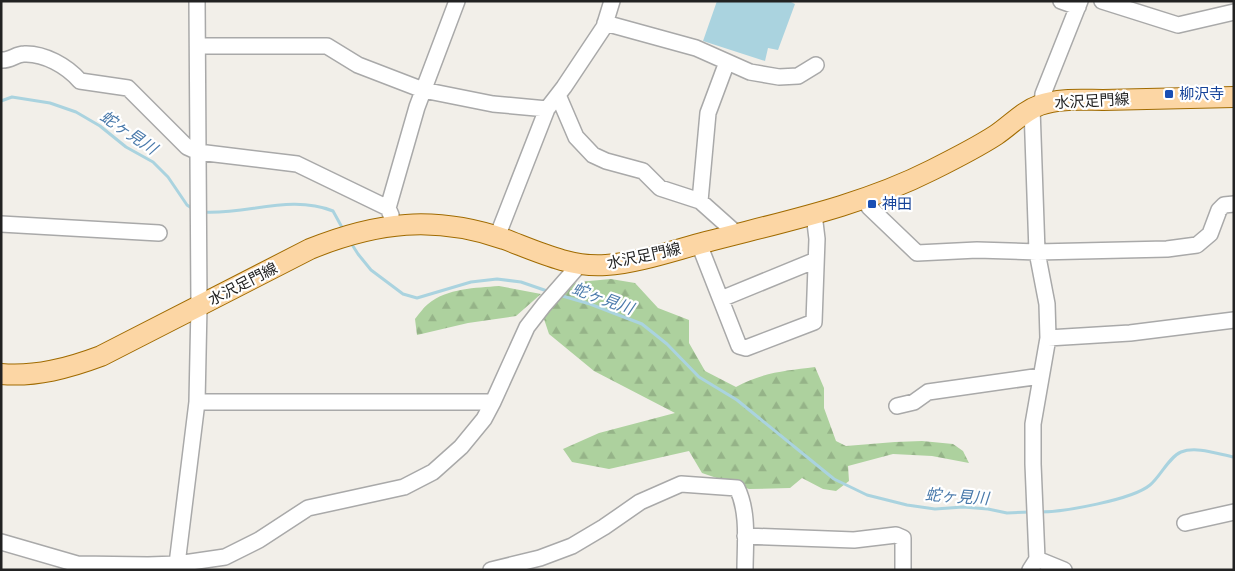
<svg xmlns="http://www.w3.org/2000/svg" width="1235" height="571" viewBox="0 0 1235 571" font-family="Karla,'Noto Sans JP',sans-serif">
	<defs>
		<pattern id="forest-firs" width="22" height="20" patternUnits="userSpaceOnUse" patternTransform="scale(1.25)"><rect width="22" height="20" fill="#add19e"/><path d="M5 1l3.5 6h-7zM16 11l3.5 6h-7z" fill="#95b388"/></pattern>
	</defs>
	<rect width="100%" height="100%" fill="#f2efe9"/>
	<!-- forest -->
	<path fill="url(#forest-firs)" d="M611,279L635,283L658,308L689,320V343L705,371L736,387C763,372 785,371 815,367L824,388V408L836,441L846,446L895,442L922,441L953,444L963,451L969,463L932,456L893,454L848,466L849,481L836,491L823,489L802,478L790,488L749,489L702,473L689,451L609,469L572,462L563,449L599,433L675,413L594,371L549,334L543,316L565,288L578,282Z
		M499,286L541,294L516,316L468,323L417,335L415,319C419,314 423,308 428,304C447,288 476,288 499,286Z"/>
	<!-- water -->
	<path fill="#aad3df" d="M717,1H789L795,4L778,50L768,48L765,61L703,41Z"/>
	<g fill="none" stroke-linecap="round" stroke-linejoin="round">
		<!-- stream -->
		<path stroke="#aad3df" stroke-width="3" d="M1,101L12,97L50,103L76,112L100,126L126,147L153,162L168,177L187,205L193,209
			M203,212C247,215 290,194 333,211L344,231
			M351,243L358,254L371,270L403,294L417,298L471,282L497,279L521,282L550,292
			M559,295L590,304L642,324L667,344L699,377L737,400L834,479L867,495L907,505L935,509L963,507L988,509L1007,513L1030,512
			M1039,512C1063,512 1132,500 1150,485C1160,477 1169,457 1181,452C1196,446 1218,454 1234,457"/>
		<!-- minor casing -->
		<g stroke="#a9a9a9" stroke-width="18">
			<path id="minor" d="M1061,1L1078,7
				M1102,1L1178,25L1234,12
				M605,23L696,48L750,72L779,77L798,76L816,65
				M198,46H327L358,65L423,90L493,104L547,109
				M1,60C10,61 16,54 24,54C44,53 67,66 80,81L128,88L187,147L198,152L297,164L388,208
				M558,95L576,137L593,155L606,161L643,171L660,188L700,201L737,234
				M1042,104L1043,94L1080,1
				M700,201L708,113L727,62
				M869,207L917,253L977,250L1037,252L1167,249L1197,245L1210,234L1219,210L1224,205L1234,204
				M391,215L388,208L417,107L457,1
				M1,224L159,233
				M497,237L547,109L564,87L604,27L612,1
				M699,244L739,346L746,348L814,322L817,239L814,214
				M721,299L816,260
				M1048,338L1130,333L1234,320
				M197,402H493
				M897,406L914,402L928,392L1041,376
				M1185,523L1234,512
				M745,536L854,540L896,535L903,538V570
				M1,542L77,564L148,565L177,564L225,557L259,540L308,508L404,487L433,472L461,447L484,419L493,402L527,327L544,305L580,264
				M1037,559L1064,570
				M179,570L177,564L197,402L199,306L197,1
				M491,570L540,558L572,546L604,527L640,502L681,484L737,488C749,512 745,544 745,570
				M1030,570L1037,559L1033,464V424L1048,338L1047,304L1037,252L1032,108"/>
		</g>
		<!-- major casing -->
		<g stroke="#a06b00" stroke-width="22">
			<path id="major" d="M1,374C36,377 69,368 101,356L310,249C377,222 434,215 504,239C536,251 571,268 606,265C638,263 675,250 706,242C782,222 861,206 932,170C954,159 976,148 996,135C1011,125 1023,111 1040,105C1059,98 1083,100 1103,100C1146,99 1190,98 1234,97"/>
		</g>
		<!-- minor -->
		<use href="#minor" stroke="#fff" stroke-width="15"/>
		<!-- major -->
		<use href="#major" stroke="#fcd6a4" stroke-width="20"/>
	</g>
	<!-- markers -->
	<g fill="#1a4fb4" stroke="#fff" stroke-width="2">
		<rect x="1164" y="89" width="10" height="10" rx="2.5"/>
		<rect x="867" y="199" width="10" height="10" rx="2.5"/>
	</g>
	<g text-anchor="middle" stroke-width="4.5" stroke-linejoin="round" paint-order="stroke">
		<!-- transit labels -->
		<g font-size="15" fill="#164399" stroke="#fff" text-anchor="start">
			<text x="1179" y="99">柳沢寺</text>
			<text x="882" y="209">神田</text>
		</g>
		<!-- street labels -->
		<g font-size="15" fill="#222" stroke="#fff">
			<text transform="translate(1092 101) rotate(-3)" y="5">水沢足門線</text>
			<text transform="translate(644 256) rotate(-12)" y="5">水沢足門線</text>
			<text transform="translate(243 284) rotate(-27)" y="5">水沢足門線</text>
		</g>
		<!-- water labels -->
		<g font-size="16" font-style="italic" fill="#4a7aab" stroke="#fff">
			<text transform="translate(129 132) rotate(34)" y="6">蛇ヶ見川</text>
			<text transform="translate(603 298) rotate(20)" y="6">蛇ヶ見川</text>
			<text transform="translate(957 496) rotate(4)" y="6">蛇ヶ見川</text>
		</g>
	</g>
	<!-- border -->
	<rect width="1235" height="571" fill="none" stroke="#222222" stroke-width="5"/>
</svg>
